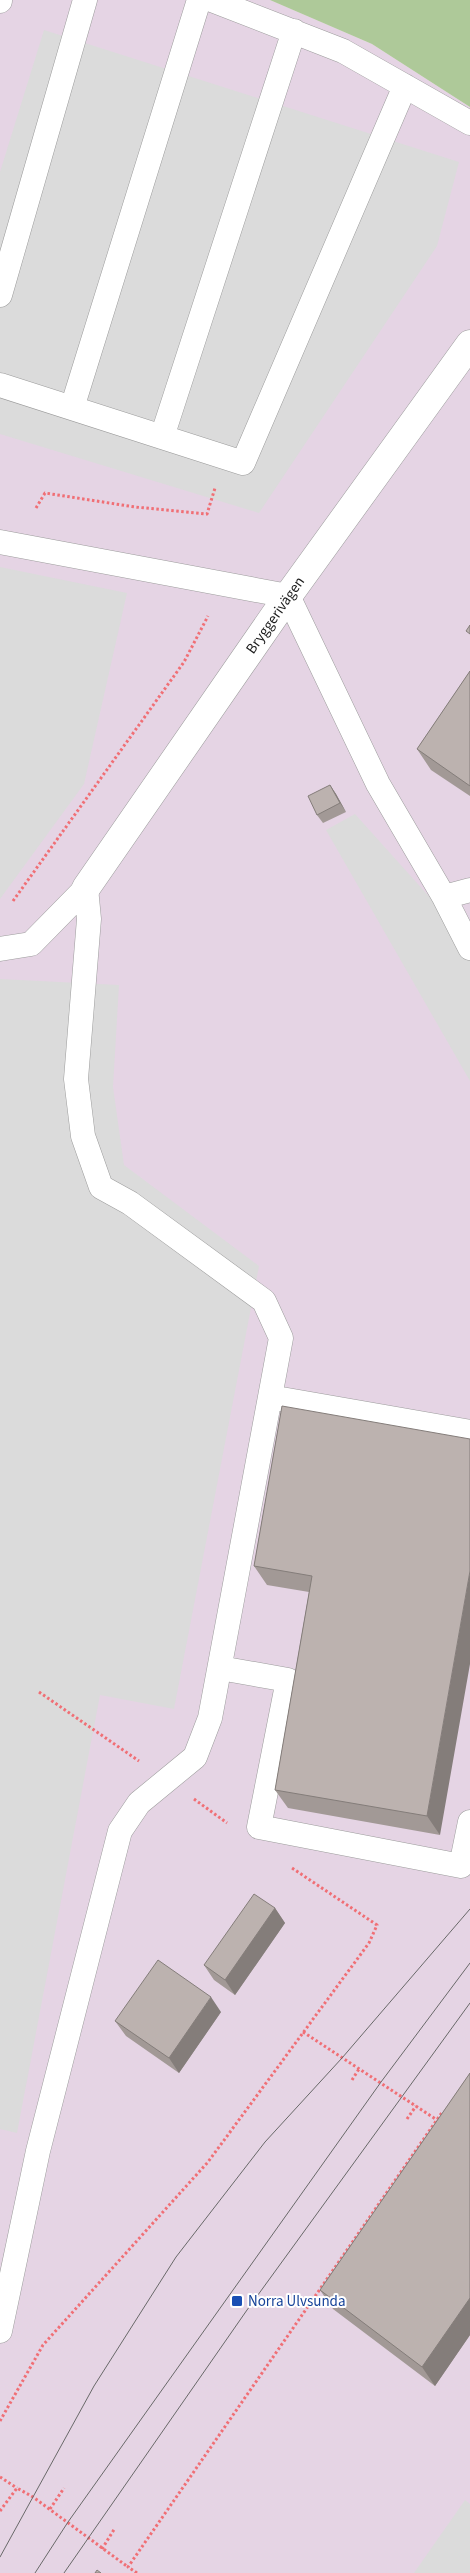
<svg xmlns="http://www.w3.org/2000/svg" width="470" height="2573" viewBox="0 0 470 2573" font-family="'Source Sans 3',sans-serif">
	<rect width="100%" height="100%" fill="#ece7e2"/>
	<!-- industrial -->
	<path fill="#e5d4e4" d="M0,0H270L372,44L470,107V2573H0Z"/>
	<!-- forest -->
	<path fill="#aec999" d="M270,0H470V107L372,44Z"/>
	<!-- parking -->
	<path fill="#dbdbdb" d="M44,30L459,162L437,246L259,513L0,434V172Z
		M0,567L127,593L84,784L0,899Z
		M355,814L470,942V1081L326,830Z
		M0,979L119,985L113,1087L124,1165L259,1266L174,1709L100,1695L17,2133L0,2129Z
		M465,2500L470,2504V2573H414Z"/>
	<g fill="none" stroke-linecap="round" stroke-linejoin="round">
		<!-- service casing -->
		<g stroke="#9c9c9c" stroke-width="25">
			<path id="service" d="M212,0L343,51L470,123
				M0,1V0
				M0,295L85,0
				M0,385L243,463L405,86
				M72,408L199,0
				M162,437L294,31
				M0,542L288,596L378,784L444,897L470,948
				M444,897L470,890
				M0,949L31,944L86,888
				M270,1397L470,1432
				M220,1668L288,1680L259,1827L461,1866L470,1822
				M0,2331L38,2151L120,1831L139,1803L195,1757L210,1718L281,1338L264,1301L130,1203L101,1187L83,1136L76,1079L89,919L86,888"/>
		</g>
		<!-- minor casing -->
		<g stroke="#9c9c9c" stroke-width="29">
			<path id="minor" d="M86,888L288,596L470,344"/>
		</g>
		<!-- path -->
		<path stroke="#f06f75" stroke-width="3" stroke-dasharray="2.5 2.5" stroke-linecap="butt" d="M36,508L45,493L135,507L207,514L215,488
			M13,901L184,662L208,616
			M39,1692L139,1761
			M194,1799L227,1823
			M303,2032L437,2120
			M352,2080L359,2069
			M407,2119L416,2106
			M0,2421L43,2345L208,2162L369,1943L377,1925L292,1868
			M0,2477L17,2488
			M50,2509L64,2488
			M0,2511L17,2488L33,2497L128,2567
			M102,2549L115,2528
			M137,2573L128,2567L443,2111"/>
		<!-- service -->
		<use href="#service" stroke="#fff" stroke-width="24"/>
		<!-- minor -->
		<use href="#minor" stroke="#fff" stroke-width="28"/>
		<!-- tram -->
		<path stroke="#696969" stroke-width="1" d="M0,2557L94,2386L176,2257L265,2142L342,2058L470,1909
			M35,2573L68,2522L381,2082L470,1963
			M64,2573L247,2310L470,2003"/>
	</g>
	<!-- wall -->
	<path fill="#a29996" d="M470,671V796L431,770L417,749Z
		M330,785L336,794L346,812L323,823L317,815Z
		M282,1406L440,1835L288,1808L275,1790L309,1592L267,1585L254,1566Z
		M275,1908L285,1923L235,1995L214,1980L204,1965Z
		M221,2012L179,2073L126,2036L115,2021Z
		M470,2073V2335L435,2386L333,2309L320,2290Z"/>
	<!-- shaded-wall -->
	<path fill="#847d7a" d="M330,785L336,794L346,812L340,803Z
		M470,1571V1664L440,1835L427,1816Z
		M275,1908L285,1923L235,1995L225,1980Z
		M211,1997L221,2012L179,2073L169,2058Z
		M470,2298V2335L435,2386L422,2367Z"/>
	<!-- building -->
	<path fill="#bcb2af" stroke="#847d7a" d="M470,625V634L466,631Z
		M470,671V786L417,749Z
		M330,785L340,803L317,815L308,796Z
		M282,1406L470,1439V1571L427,1816L275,1790L312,1576L254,1566Z
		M254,1894L275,1908L225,1980L204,1965Z
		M158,1960L211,1997L169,2058L115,2021Z
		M470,2073V2298L422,2367L320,2290Z
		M97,2570L101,2573H95Z"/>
	<!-- markers -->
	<rect fill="#1a4fb4" stroke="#fff" stroke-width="2" x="231" y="2295" width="12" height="12" rx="2.5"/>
	<g text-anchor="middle" stroke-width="4" stroke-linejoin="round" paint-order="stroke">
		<!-- street labels -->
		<g font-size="15" fill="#1b1b1b" stroke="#fff">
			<text transform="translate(275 615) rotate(-55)" y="5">Bryggerivägen</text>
		</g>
		<!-- transit labels -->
		<g font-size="15" fill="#164399" stroke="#fff" text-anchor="start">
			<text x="248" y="2306">Norra Ulvsunda</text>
		</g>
	</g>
</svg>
